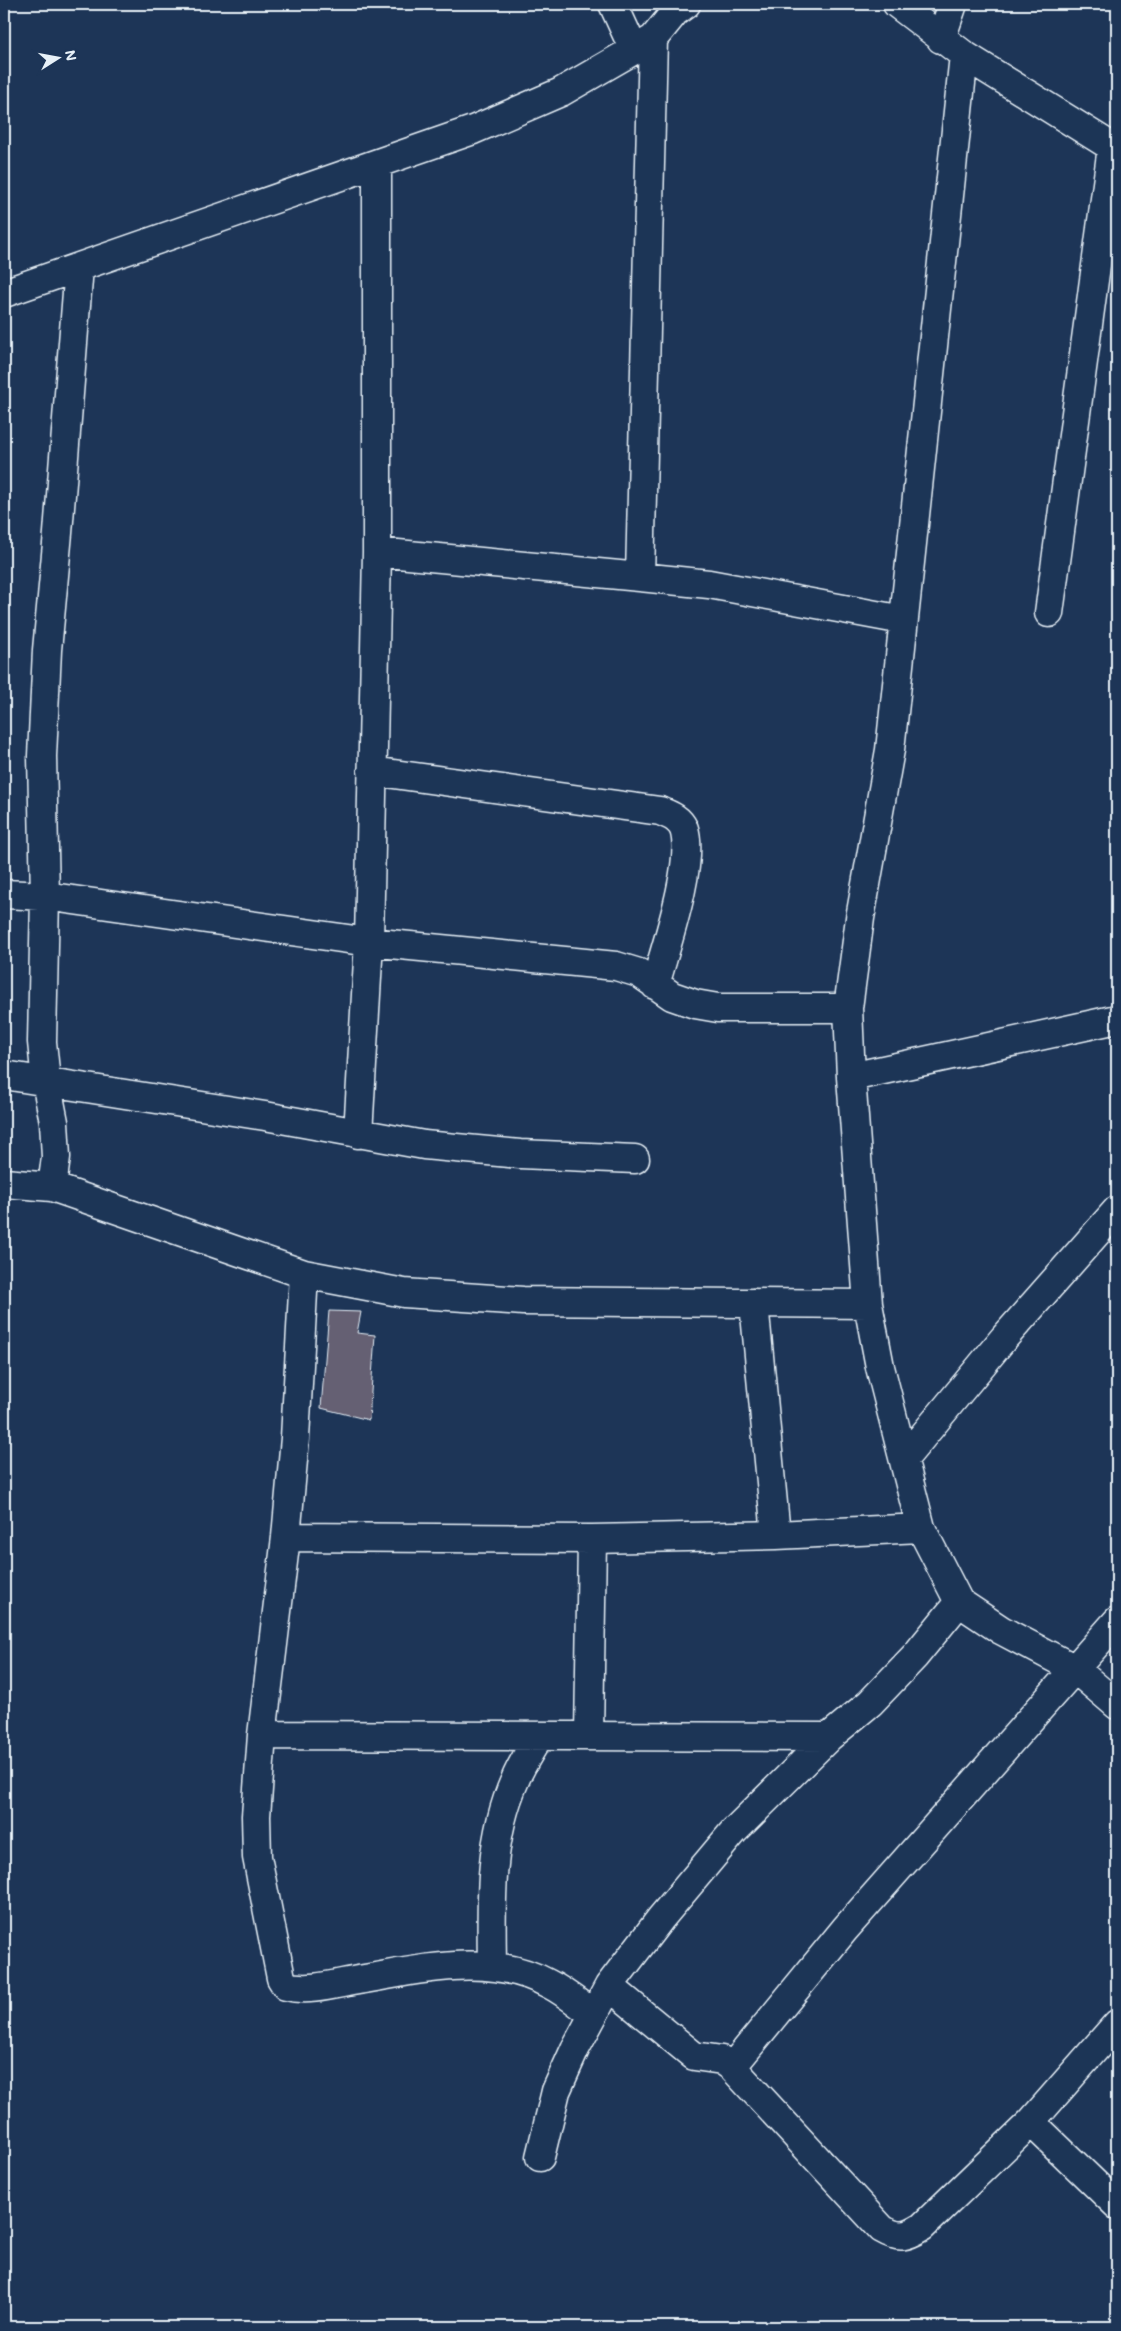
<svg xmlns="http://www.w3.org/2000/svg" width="1121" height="2331" viewBox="0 0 1121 2331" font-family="Mali,sans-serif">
	<rect width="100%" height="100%" fill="#1d3557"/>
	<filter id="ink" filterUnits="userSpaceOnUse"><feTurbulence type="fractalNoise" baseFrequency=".02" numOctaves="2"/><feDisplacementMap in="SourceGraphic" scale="10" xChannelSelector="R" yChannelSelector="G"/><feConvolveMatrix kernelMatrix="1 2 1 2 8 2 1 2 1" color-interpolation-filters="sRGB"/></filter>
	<g filter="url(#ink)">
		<!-- building -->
		<path fill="#656073" stroke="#e8f1f8" d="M329,1311L361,1312L357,1333L375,1335L369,1420L321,1408Z"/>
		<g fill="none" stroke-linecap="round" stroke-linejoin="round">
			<!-- street casing -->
			<g stroke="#e8f1f8" stroke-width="31">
				<path id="street" d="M613,4L634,50
					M897,4L964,55L890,750L860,918L848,1008L851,1077L1117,1019
					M941,39L953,4
					M964,55L1117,150
					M4,293L473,130L561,92L653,39L675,12L686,4
					M377,552L640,577L653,39
					M640,577L709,584L903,620
					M1049,613L1112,147
					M372,771L660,811C670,815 679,818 684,829C695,862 665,949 655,985
					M4,894L45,896L369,942L616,966L639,973L672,996L695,1004L718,1008H848
					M4,1075L265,1116L424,1145L520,1154L635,1159
					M851,1077L868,1304L880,1367L921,1528L959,1602L1001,1630L1075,1669L1117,1705
					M358,1134L369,942L377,552V164
					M4,1183L52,1187L304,1274L404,1293L523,1301L868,1304
					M52,1187L56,1157L54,1122L46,1081L42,1042L45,896L42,756L47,650L58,533L79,267
					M304,1274L295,1438L286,1537L262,1735L256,1816L257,1857L281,1978L286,1986C310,1992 335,1984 358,1980C421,1970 490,1951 549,1984C565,1992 579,2004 593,2014
					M754,1303L776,1535
					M904,1459L1004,1338L1117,1210
					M286,1537L592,1539L776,1535L921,1528
					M262,1735L829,1737
					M589,1736L592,1539
					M492,1965C491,1902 489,1838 515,1780C521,1765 531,1750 539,1736
					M609,1986L694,2056L722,2060L732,2067L882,2229C899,2239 906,2237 922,2227L1031,2122
					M1117,2024L1031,2122L1117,2205
					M732,2067L845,1929L1117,1621
					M540,2157L556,2091L575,2049L609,1986L661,1918L734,1831L829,1737L870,1703L915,1656L959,1602"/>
			</g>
			<!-- street -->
			<use href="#street" stroke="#1d3557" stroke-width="28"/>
		</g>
	</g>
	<!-- margin -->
	<rect width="1121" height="2331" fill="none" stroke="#1d3557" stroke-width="20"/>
	<rect x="10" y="10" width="1101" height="2311" fill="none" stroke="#e8f1f8" stroke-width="2" filter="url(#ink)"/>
	<!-- north arrow -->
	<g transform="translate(58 58) rotate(79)" stroke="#1d3557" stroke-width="4" paint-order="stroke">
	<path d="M0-4L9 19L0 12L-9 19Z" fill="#e8f1f8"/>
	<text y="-8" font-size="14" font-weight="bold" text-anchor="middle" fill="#e8f1f8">N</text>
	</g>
</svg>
